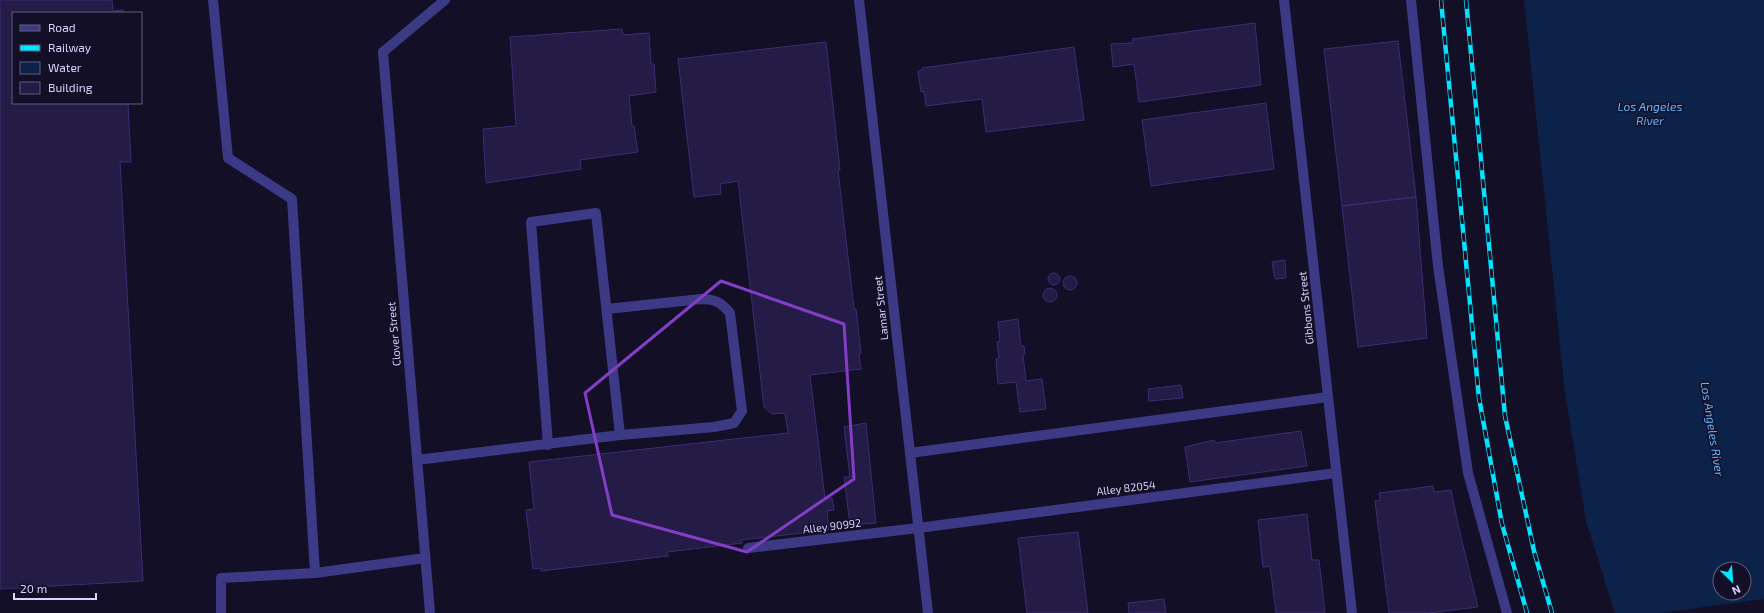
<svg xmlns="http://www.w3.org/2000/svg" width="1764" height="613" viewBox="0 0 1764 613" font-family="'Exo 2',sans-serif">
	<rect width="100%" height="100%" fill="#130f26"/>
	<!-- water -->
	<path fill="#0c2248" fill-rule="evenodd" d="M1524,0H1764V613H1615L1586,521L1565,393ZM1720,569H1744V593H1720Z"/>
	<!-- pier -->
	<path fill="#130f26" d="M1764,599V613H1660Z"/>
	<!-- building -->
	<path fill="#241b47" stroke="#3b2d73" d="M0,0H112L113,11L123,10V13H13V103H128L131,162H120L143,581L0,589Z
		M1255,23L1261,85L1139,102L1134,64L1113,67L1111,44L1133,43L1132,39Z
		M622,29L623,35L649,33L651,64H654L656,92L629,96L632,126H634L638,152L580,160L581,169L486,183L483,129L516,126L510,37Z
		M1398,41L1416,197L1342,206L1324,49Z
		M826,42L840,170H838L854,309H856L861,353L859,354L861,369L810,375L825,498H832L834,510L827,511L829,530L741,540L742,543L667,552L668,556L541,571V568L533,569L526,510L534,509L529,462L788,433L785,413L772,414L764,407L738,181L720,184L721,194L694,197L678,59Z
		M1074,47L1084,120L986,132L982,99L926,106L924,91L921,92L918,71L922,70V68Z
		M1266,103L1274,169L1151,186L1142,120Z
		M1416,197L1427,338L1358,347L1342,206Z
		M1285,260L1286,278L1275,279L1272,262Z
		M1048 279a6 6 0 1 1 12 0a6 6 0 1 1-12 0Z
		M1063 283a7 7 0 1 1 14 0a7 7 0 1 1-14 0Z
		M1043 295a7 7 0 1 1 14 0a7 7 0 1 1-14 0Z
		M1018,319L1021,346H1024L1025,354L1023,355L1026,381L1042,379L1046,409L1020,412L1016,382L998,384L996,359L999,358L997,342L1000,341L998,322Z
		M1181,385L1183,398L1149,401L1148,389Z
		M866,423L876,523L850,525L844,477H850L844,427Z
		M1301,431L1307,466L1190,482L1185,447L1214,440L1215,443Z
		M1433,486L1434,492L1451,490L1460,533L1478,607L1428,613H1389L1375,501L1380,500L1379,493Z
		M1307,514L1312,560H1319L1325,613H1276L1270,566L1263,567L1258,520Z
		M1078,532L1088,613H1027L1018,538Z
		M1164,599L1166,613H1129L1128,603Z"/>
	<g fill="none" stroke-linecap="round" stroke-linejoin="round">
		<!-- service -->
		<path stroke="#3d3a85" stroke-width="10" d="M213,0L228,158L292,199L315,573L425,558
			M1411,0L1438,266L1468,473L1507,613
			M383,52L445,0
			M548,445L531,222L596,213L620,435
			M910,453L1328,397
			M417,460L620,435L714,427L734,423L742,411L730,313C721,302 714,299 701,299L607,309
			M748,548L918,528L1336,473
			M221,613V578L315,573"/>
		<!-- minor -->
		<path stroke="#3d3a85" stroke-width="10" d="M859,0L928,613
			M1284,0L1352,613
			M383,52L430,613"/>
		<!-- rail casing -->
		<g stroke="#00e5ff" stroke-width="4.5">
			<path id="rail" d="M1441,0L1479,398L1502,524L1527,613
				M1466,0L1505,416L1534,551L1552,613"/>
		</g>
		<!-- rail -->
		<use href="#rail" stroke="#130f26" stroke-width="3" stroke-dasharray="9" stroke-linecap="butt"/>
	</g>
	<!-- marked area -->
	<path fill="none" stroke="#843dc5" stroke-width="3" stroke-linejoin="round" d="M721,281L844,324L854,479L747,552L612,515L585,393Z"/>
	<g text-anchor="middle" stroke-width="3" stroke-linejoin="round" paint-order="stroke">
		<!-- street labels -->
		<g font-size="11" fill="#d9d4ff" stroke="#130f26">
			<text transform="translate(881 308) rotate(-96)" y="4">Lamar Street</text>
			<text transform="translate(1306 308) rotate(-96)" y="4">Gibbons Street</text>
			<text transform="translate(394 334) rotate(-95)" y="4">Clover Street</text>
			<text transform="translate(1126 488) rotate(-7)" y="4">Alley 82054</text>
			<text transform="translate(832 526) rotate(-7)" y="4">Alley 90992</text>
		</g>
		<!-- water labels -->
		<g font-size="12" font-style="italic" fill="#62b6ff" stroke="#130f26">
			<text x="1650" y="111">Los Angeles<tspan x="1650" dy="14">River</tspan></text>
			<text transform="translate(1712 429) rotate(81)" y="4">Los Angeles River</text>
		</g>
	</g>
	<!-- legend -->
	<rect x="12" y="12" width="130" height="92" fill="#130f26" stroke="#625e7d"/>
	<rect x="20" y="25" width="20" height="6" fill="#3d3a85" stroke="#625e7d"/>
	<text x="48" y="32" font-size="12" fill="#d9d4ff">Road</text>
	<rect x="20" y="45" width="20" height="6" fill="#00e5ff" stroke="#625e7d"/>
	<text x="48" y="52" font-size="12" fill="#d9d4ff">Railway</text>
	<rect x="20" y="62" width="20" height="12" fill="#0c2248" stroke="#625e7d"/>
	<text x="48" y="72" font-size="12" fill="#d9d4ff">Water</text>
	<rect x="20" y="82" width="20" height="12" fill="#241b47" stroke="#625e7d"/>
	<text x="48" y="92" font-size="12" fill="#d9d4ff">Building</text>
	<!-- north arrow -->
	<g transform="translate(1732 581) rotate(155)"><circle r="19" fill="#130f26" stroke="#625e7d"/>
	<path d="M0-3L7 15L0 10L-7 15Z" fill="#00e5ff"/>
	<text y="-6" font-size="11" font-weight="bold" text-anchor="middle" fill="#d9d4ff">N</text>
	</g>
	<!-- scale -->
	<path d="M14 593v6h82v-6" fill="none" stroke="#d9d4ff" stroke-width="2"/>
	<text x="20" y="593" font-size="12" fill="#d9d4ff" stroke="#130f26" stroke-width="3" paint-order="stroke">20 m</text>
</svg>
